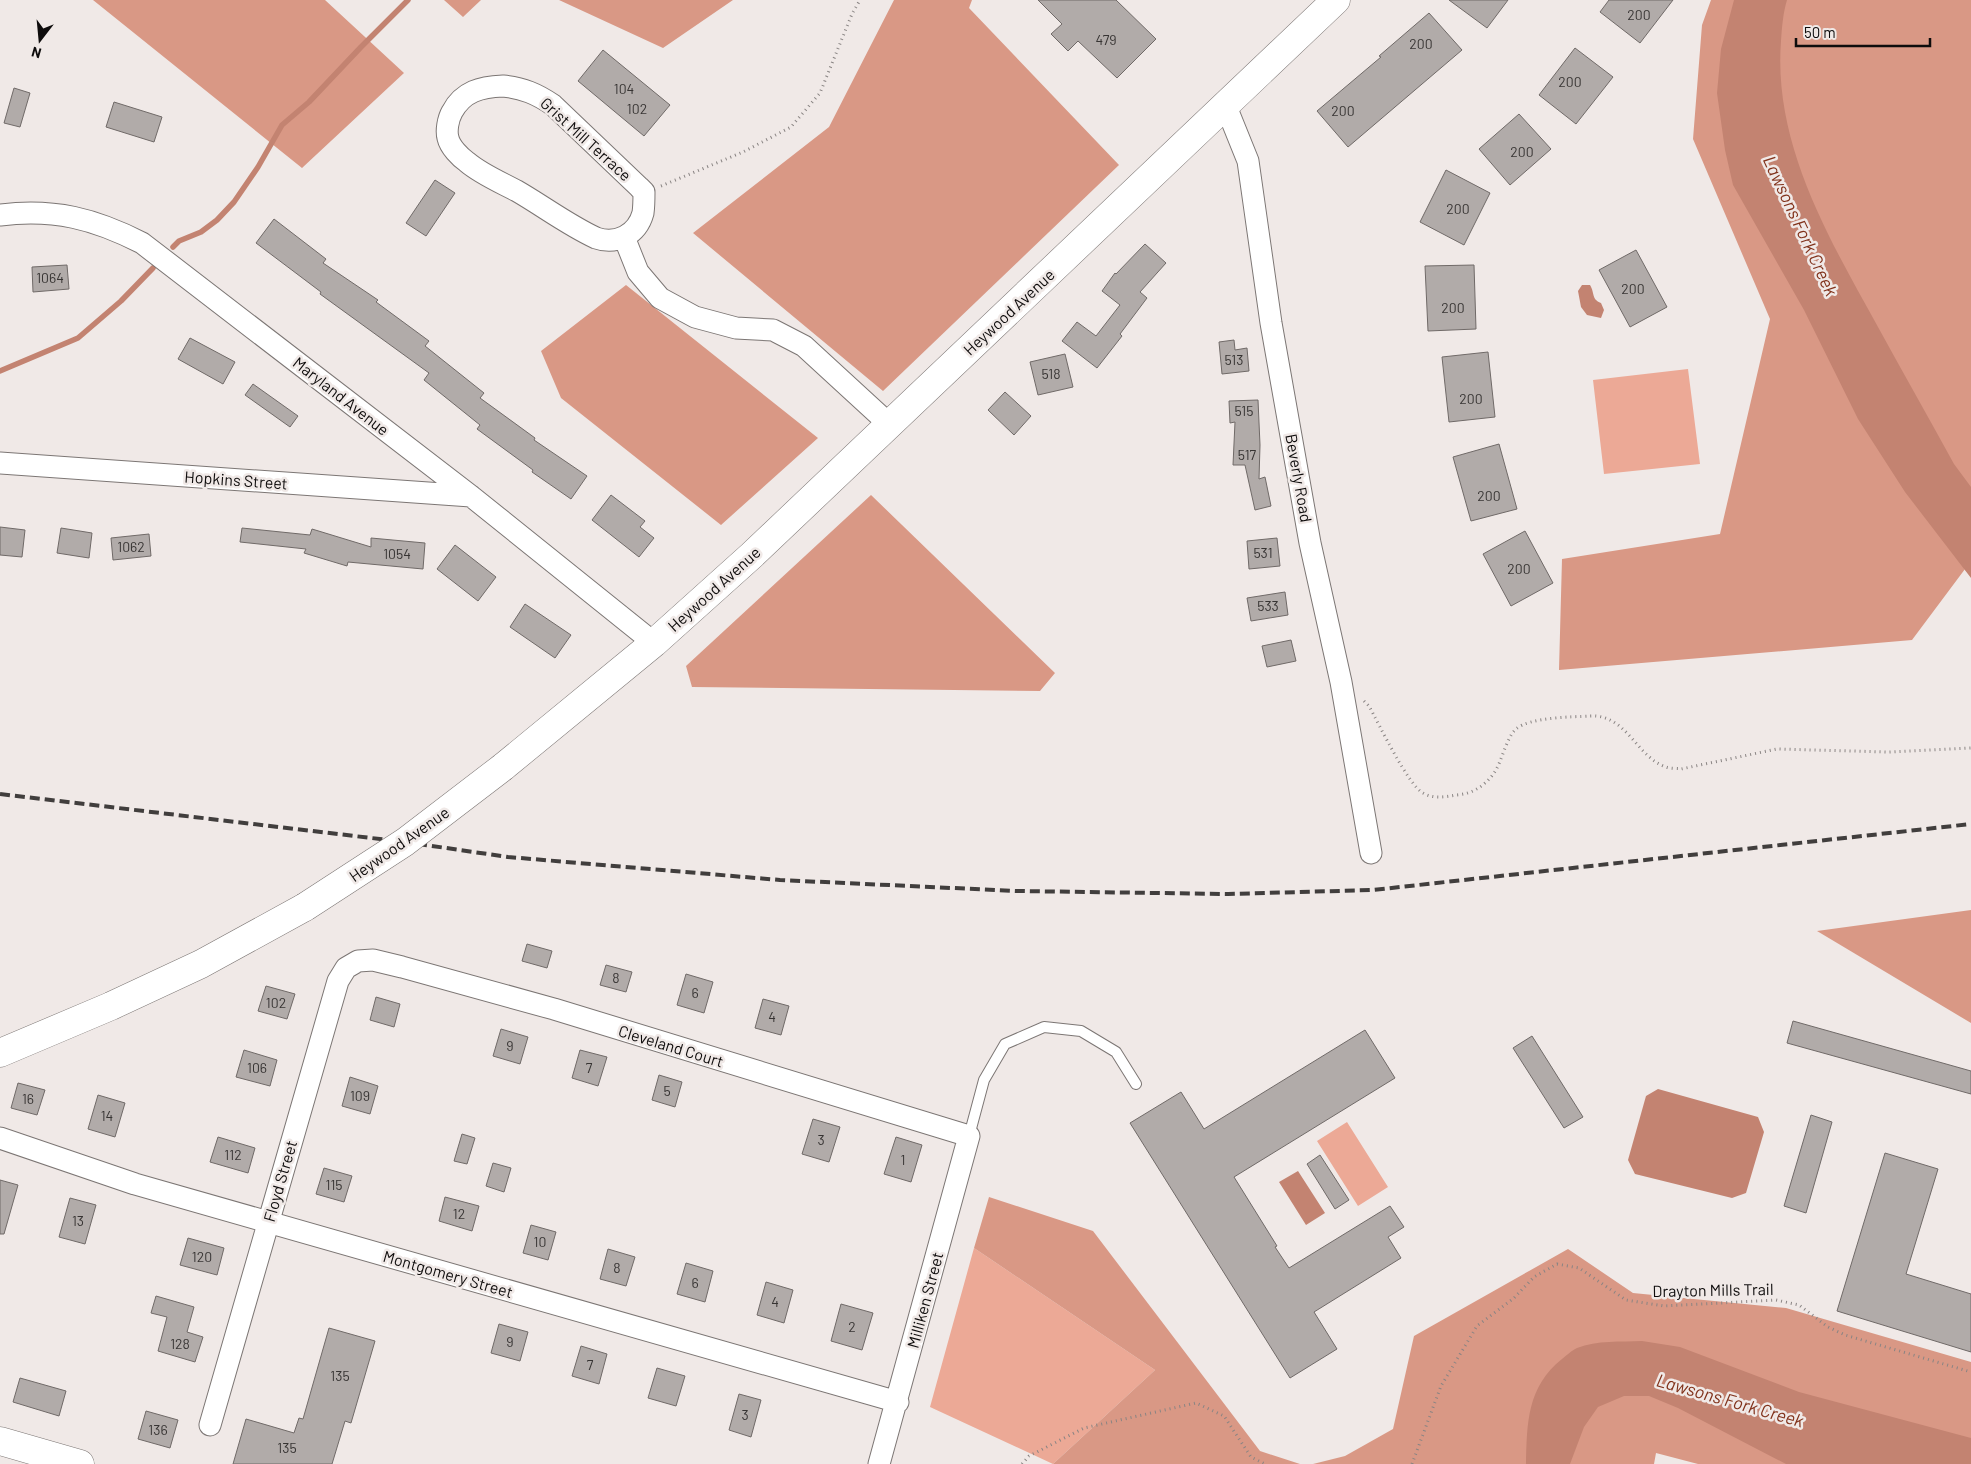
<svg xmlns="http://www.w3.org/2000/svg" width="1971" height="1464" viewBox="0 0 1971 1464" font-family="Barlow,sans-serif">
	<rect width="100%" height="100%" fill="#f0e9e7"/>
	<!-- green -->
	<path fill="#eca996" d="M1688,369L1700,464L1604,474L1593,380Z
		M1347,1122L1388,1187L1358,1206L1317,1141Z
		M974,1248L1155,1370L1053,1464L930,1407Z"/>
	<!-- forest -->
	<path fill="#d99885" d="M93,0H325L404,73L302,168Z
		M444,0H481L463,17Z
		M559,0H733L663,48Z
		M894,0H972L969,8L1119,165L883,391L693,233L829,127Z
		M1711,0H1971V561L1912,640L1559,670L1562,559L1720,534L1770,319L1693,139L1702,25Z
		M626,285L818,438L721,525L561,398L541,351Z
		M871,495L1055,673L1040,691L692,687L686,666Z
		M1971,910V1023L1817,931Z
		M989,1197L1093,1231L1260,1451L1300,1464H1053L1155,1370L974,1248Z
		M1568,1249L1633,1293L1786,1308L1971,1362V1464H1698L1656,1453L1654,1464H1313L1345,1456L1393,1429L1414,1336Z"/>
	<!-- water -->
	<path fill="#c38371" d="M1734,0H1787C1783,13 1782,27 1781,41C1773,145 1830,240 1878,327C1903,373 1929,418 1954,464L1971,487V578L1905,492L1858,419L1804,310L1733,185L1725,150L1717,93L1721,49Z
		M1582,285H1590C1595,293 1591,299 1601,303L1604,310L1601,318L1587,315L1581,307L1578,291Z
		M1658,1089L1758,1117L1764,1132L1746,1193L1732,1198L1635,1174L1628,1160L1646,1096Z
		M1298,1171L1325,1213L1306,1225L1279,1182Z
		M1642,1341L1680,1347L1799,1392L1971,1438V1464H1786L1678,1408L1649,1396H1624L1598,1407L1584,1427L1570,1464H1526C1527,1423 1527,1387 1562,1359C1566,1356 1572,1350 1577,1348C1597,1340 1621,1342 1642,1341Z"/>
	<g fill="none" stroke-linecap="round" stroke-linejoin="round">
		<!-- stream -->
		<path stroke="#c38371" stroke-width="5.5" d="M173,247L179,241L201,232L217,220L234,202L258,167L282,125L309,102L361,47L408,0
			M0,371L78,338L121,301L153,268"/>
	</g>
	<!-- building -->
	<path fill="#b1aba9" stroke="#706a68" d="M1038,0H1116L1156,39L1117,78L1078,41L1068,51L1051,34L1062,24Z
		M1449,0H1508L1487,28Z
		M1609,0H1673L1640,43L1600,12Z
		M1429,13L1462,50L1348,147L1317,111L1381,57L1379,56Z
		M1575,48L1613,77L1576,124L1539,95Z
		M603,50L670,105L644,136L578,81Z
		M14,88L30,93L20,127L4,123Z
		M114,102L162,117L154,142L106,127Z
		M1519,114L1551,149L1510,185L1479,149Z
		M1446,170L1490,193L1464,245L1420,222Z
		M435,180L455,193L426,236L406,223Z
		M274,219L326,259L323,263L378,300L376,302L429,341L425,346L484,393L480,398L535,438L534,440L587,476L571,499L532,472L533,470L477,429L480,425L424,380L429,373L320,294L321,292L256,243Z
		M1145,244L1166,263L1140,292L1147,298L1120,334L1122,336L1097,368L1062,341L1077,322L1096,336L1120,305L1102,291L1115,273L1116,274Z
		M1636,250L1667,307L1630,327L1599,270Z
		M67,265L69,289L33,292L32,267Z
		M1474,265L1476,329L1428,331L1425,266Z
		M190,338L235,362L223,384L178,359Z
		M1234,340L1235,350L1247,348L1249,371L1222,374L1219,342Z
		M1488,352L1495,417L1449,422L1442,357Z
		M1065,354L1073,387L1038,395L1030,362Z
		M253,384L298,416L290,427L245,395Z
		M1005,392L1031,416L1014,435L988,410Z
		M1258,400L1260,445L1259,479L1265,477L1271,506L1255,510L1245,465H1233L1235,422L1230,423L1229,401Z
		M1499,444L1517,509L1471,521L1453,457Z
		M611,495L645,521L640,527L654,538L639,557L592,520Z
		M0,527L25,530L22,557L0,555Z
		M61,528L92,533L89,558L57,553Z
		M242,528L310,535L312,529L371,547V538L425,543L423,569L348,562L347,566L304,553L306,549L240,542Z
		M1525,531L1553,583L1511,606L1483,554Z
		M149,534L151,556L113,560L111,538Z
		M1277,538L1280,566L1249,569L1247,541Z
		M455,545L496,577L478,601L437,569Z
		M1285,592L1288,615L1251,621L1247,598Z
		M525,604L571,635L555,658L510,627Z
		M1291,640L1296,661L1267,667L1262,646Z
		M527,944L552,951L547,968L522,961Z
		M606,965L632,972L626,992L600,985Z
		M686,974L713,982L704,1013L677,1005Z
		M266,986L295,994L287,1019L258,1011Z
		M376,997L400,1004L394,1027L370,1020Z
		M763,999L789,1006L781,1035L755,1028Z
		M1793,1021L1971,1071V1094L1787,1043Z
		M501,1029L528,1037L520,1064L493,1056Z
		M1365,1030L1395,1078L1234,1177L1277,1246L1275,1247L1289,1268L1390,1206L1404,1227L1388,1237L1401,1258L1314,1312L1337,1349L1290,1378L1130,1123L1181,1092L1204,1129Z
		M1532,1036L1583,1117L1564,1128L1513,1048Z
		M244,1050L277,1060L270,1086L236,1077Z
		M580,1050L607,1057L598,1086L572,1078Z
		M659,1075L682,1082L675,1107L652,1100Z
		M350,1077L378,1086L370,1114L342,1106Z
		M18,1083L45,1090L37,1115L11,1108Z
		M98,1095L125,1103L115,1137L88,1129Z
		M1811,1115L1832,1122L1806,1213L1784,1206Z
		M813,1119L840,1127L829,1162L802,1154Z
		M462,1134L475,1138L467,1164L454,1161Z
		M218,1137L255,1148L248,1173L210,1162Z
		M896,1137L922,1145L911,1182L884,1174Z
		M1885,1153L1938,1169L1906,1274L1971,1294V1352L1837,1311Z
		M1320,1155L1349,1200L1335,1209L1307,1164Z
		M493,1163L511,1168L504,1192L486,1186Z
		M324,1168L352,1176L344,1202L316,1194Z
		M0,1180L18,1185L4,1234H0Z
		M445,1197L479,1206L472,1231L439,1221Z
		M70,1198L96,1205L85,1244L59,1237Z
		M531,1225L556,1232L548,1260L523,1253Z
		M188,1238L224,1248L217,1275L180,1265Z
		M608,1249L635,1257L626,1286L600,1279Z
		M686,1263L713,1271L705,1302L677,1294Z
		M766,1282L793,1290L784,1323L757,1315Z
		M156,1296L194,1307L187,1332L203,1337L195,1362L158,1351L167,1317L151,1313Z
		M841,1304L873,1313L862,1350L831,1341Z
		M499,1324L528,1332L520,1361L491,1353Z
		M329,1328L375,1341L351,1423L345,1421L332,1464H233L246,1419L294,1433L299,1418L303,1419Z
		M581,1346L607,1354L599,1384L572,1376Z
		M657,1368L685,1376L676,1406L648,1398Z
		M20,1378L66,1391L59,1416L13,1402Z
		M739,1394L761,1400L751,1437L729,1430Z
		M146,1411L178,1420L170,1448L138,1439Z"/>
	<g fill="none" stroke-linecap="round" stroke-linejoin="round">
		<!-- lane casing -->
		<g stroke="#7c7674" stroke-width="12">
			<path id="lane" d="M969,1136L984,1080L1005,1044L1044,1027L1081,1031L1116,1052L1136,1084"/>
		</g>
		<!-- street casing -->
		<g stroke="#7c7674" stroke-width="23">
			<path id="street" d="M503,86C523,88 537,94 553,105L639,187L644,192C644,199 644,206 643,213C637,235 616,245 596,238C568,225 543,206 517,191C500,182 481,174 467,162C460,157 450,147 448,138C446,131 448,119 452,112C463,91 481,87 503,86Z
				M1225,104L1248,161L1271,323L1310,543L1341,682L1371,853
				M0,215C54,208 95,219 142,243L471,496L654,643
				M624,237L638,272L660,298L695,317L736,328L773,330L804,346L890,425
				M0,463L471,496
				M0,1138L135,1184L898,1402
				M210,1425L338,981L346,968L358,961L373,960L402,967L554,1009L969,1136L879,1464"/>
		</g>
		<!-- secondary casing -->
		<g stroke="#7c7674" stroke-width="29">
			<path id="secondary" d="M503,767L654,643L752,555L1336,0
				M0,1053L111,1006L201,964L305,907
				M0,1441L80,1464"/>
		</g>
		<!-- path -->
		<path stroke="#898483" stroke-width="3" stroke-dasharray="1 4" stroke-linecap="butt" d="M661,186L743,152L791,127L820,93L852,14L860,0
			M1364,701L1369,706C1379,724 1408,785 1423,793C1433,799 1445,797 1456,795C1472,794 1485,786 1494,773C1502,762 1506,738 1516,729C1530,717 1572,717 1590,716C1627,714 1636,757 1666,767C1671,769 1677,768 1681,769L1777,749L1888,752L1971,748
			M1022,1464L1029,1456L1084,1428L1196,1403L1224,1416L1251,1457L1265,1464
			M1412,1464L1441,1386L1477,1326L1514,1298L1534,1277L1557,1264L1579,1268L1626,1300L1664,1306L1776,1300L1799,1305L1828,1327L1845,1335L1971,1372"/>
		<!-- lane -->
		<use href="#lane" stroke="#fff" stroke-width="10"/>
		<!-- street -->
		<use href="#street" stroke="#fff" stroke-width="21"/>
		<!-- secondary -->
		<use href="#secondary" stroke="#fff" stroke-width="28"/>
		<!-- rail -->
		<path stroke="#413e3d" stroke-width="4" stroke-dasharray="10 5" stroke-linecap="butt" d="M0,794L405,842L508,857L780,880L1017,891L1228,894L1373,890L1971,824"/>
		<!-- secondary-bridge casing -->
		<g stroke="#7c7674" stroke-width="29" stroke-linecap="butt">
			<path id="secondary-bridge" d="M305,907L405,842L503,767"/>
		</g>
		<!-- secondary-bridge -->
		<use href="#secondary-bridge" stroke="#fff" stroke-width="28"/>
	</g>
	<g text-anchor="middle" stroke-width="5" stroke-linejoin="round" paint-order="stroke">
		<!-- number labels -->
		<g font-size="14" fill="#373433">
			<text x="1639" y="20">200</text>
			<text x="1106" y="45">479</text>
			<text x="1421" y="49">200</text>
			<text x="1570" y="87">200</text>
			<text x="624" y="94">104</text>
			<text x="637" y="114">102</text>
			<text x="1343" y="116">200</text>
			<text x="1522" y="157">200</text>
			<text x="1458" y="214">200</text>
			<text x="50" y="283">1064</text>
			<text x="1633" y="294">200</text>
			<text x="1453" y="313">200</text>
			<text x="1234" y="365">513</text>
			<text x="1051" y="379">518</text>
			<text x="1471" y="404">200</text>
			<text x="1244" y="416">515</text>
			<text x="1247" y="460">517</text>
			<text x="1489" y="501">200</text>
			<text x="131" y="552">1062</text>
			<text x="1263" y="558">531</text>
			<text x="397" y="559">1054</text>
			<text x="1519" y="574">200</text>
			<text x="1268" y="611">533</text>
			<text x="616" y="983">8</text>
			<text x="695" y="998">6</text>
			<text x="276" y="1008">102</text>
			<text x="772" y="1022">4</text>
			<text x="510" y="1051">9</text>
			<text x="257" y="1073">106</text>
			<text x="589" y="1073">7</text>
			<text x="667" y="1096">5</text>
			<text x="360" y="1101">109</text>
			<text x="28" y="1104">16</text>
			<text x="107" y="1121">14</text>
			<text x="821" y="1145">3</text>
			<text x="233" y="1160">112</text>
			<text x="903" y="1165">1</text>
			<text x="334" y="1190">115</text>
			<text x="459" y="1219">12</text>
			<text x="78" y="1226">13</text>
			<text x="540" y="1247">10</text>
			<text x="202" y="1262">120</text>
			<text x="617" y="1273">8</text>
			<text x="695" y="1288">6</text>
			<text x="775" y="1307">4</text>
			<text x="852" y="1332">2</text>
			<text x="510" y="1347">9</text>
			<text x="180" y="1349">128</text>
			<text x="590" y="1370">7</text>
			<text x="340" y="1381">135</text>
			<text x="745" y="1420">3</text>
			<text x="158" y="1435">136</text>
			<text x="287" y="1453">135</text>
		</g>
		<!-- street labels -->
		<g font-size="16" fill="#0e0c0c" stroke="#f0e9e7">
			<text transform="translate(586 139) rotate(42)" y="6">Grist Mill Terrace</text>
			<text transform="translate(1009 312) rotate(-43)" y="6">Heywood Avenue</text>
			<text transform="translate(341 396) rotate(38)" y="6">Maryland Avenue</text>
			<text transform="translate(1299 478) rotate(80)" y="6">Beverly Road</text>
			<text transform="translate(236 480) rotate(4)" y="6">Hopkins Street</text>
			<text transform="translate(714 589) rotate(-42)" y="6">Heywood Avenue</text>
			<text transform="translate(399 844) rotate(-35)" y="6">Heywood Avenue</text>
			<text transform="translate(671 1046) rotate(17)" y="6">Cleveland Court</text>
			<text transform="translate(280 1181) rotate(-74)" y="6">Floyd Street</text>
			<text transform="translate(448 1274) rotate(16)" y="6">Montgomery Street</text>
			<text transform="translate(1713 1290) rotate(-1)" y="6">Drayton Mills Trail</text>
			<text transform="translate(925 1300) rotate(-75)" y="6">Milliken Street</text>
		</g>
		<!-- water labels -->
		<g font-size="18" font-style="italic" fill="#81321b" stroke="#f0e9e7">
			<text transform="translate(1800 226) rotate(65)" y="6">Lawsons Fork Creek</text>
			<text transform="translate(1730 1401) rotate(16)" y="6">Lawsons Fork Creek</text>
		</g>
	</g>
	<!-- north arrow -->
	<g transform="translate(40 40) rotate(196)" stroke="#f0e9e7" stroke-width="4" paint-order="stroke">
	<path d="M0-4L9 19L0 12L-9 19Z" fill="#0e0c0c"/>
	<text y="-8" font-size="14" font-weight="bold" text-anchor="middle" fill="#0e0c0c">N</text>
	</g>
	<!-- scale -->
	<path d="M1796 38v8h134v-8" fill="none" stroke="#0e0c0c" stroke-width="2.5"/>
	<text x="1804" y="38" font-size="15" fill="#0e0c0c" stroke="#f0e9e7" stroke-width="4" paint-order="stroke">50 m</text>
</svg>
